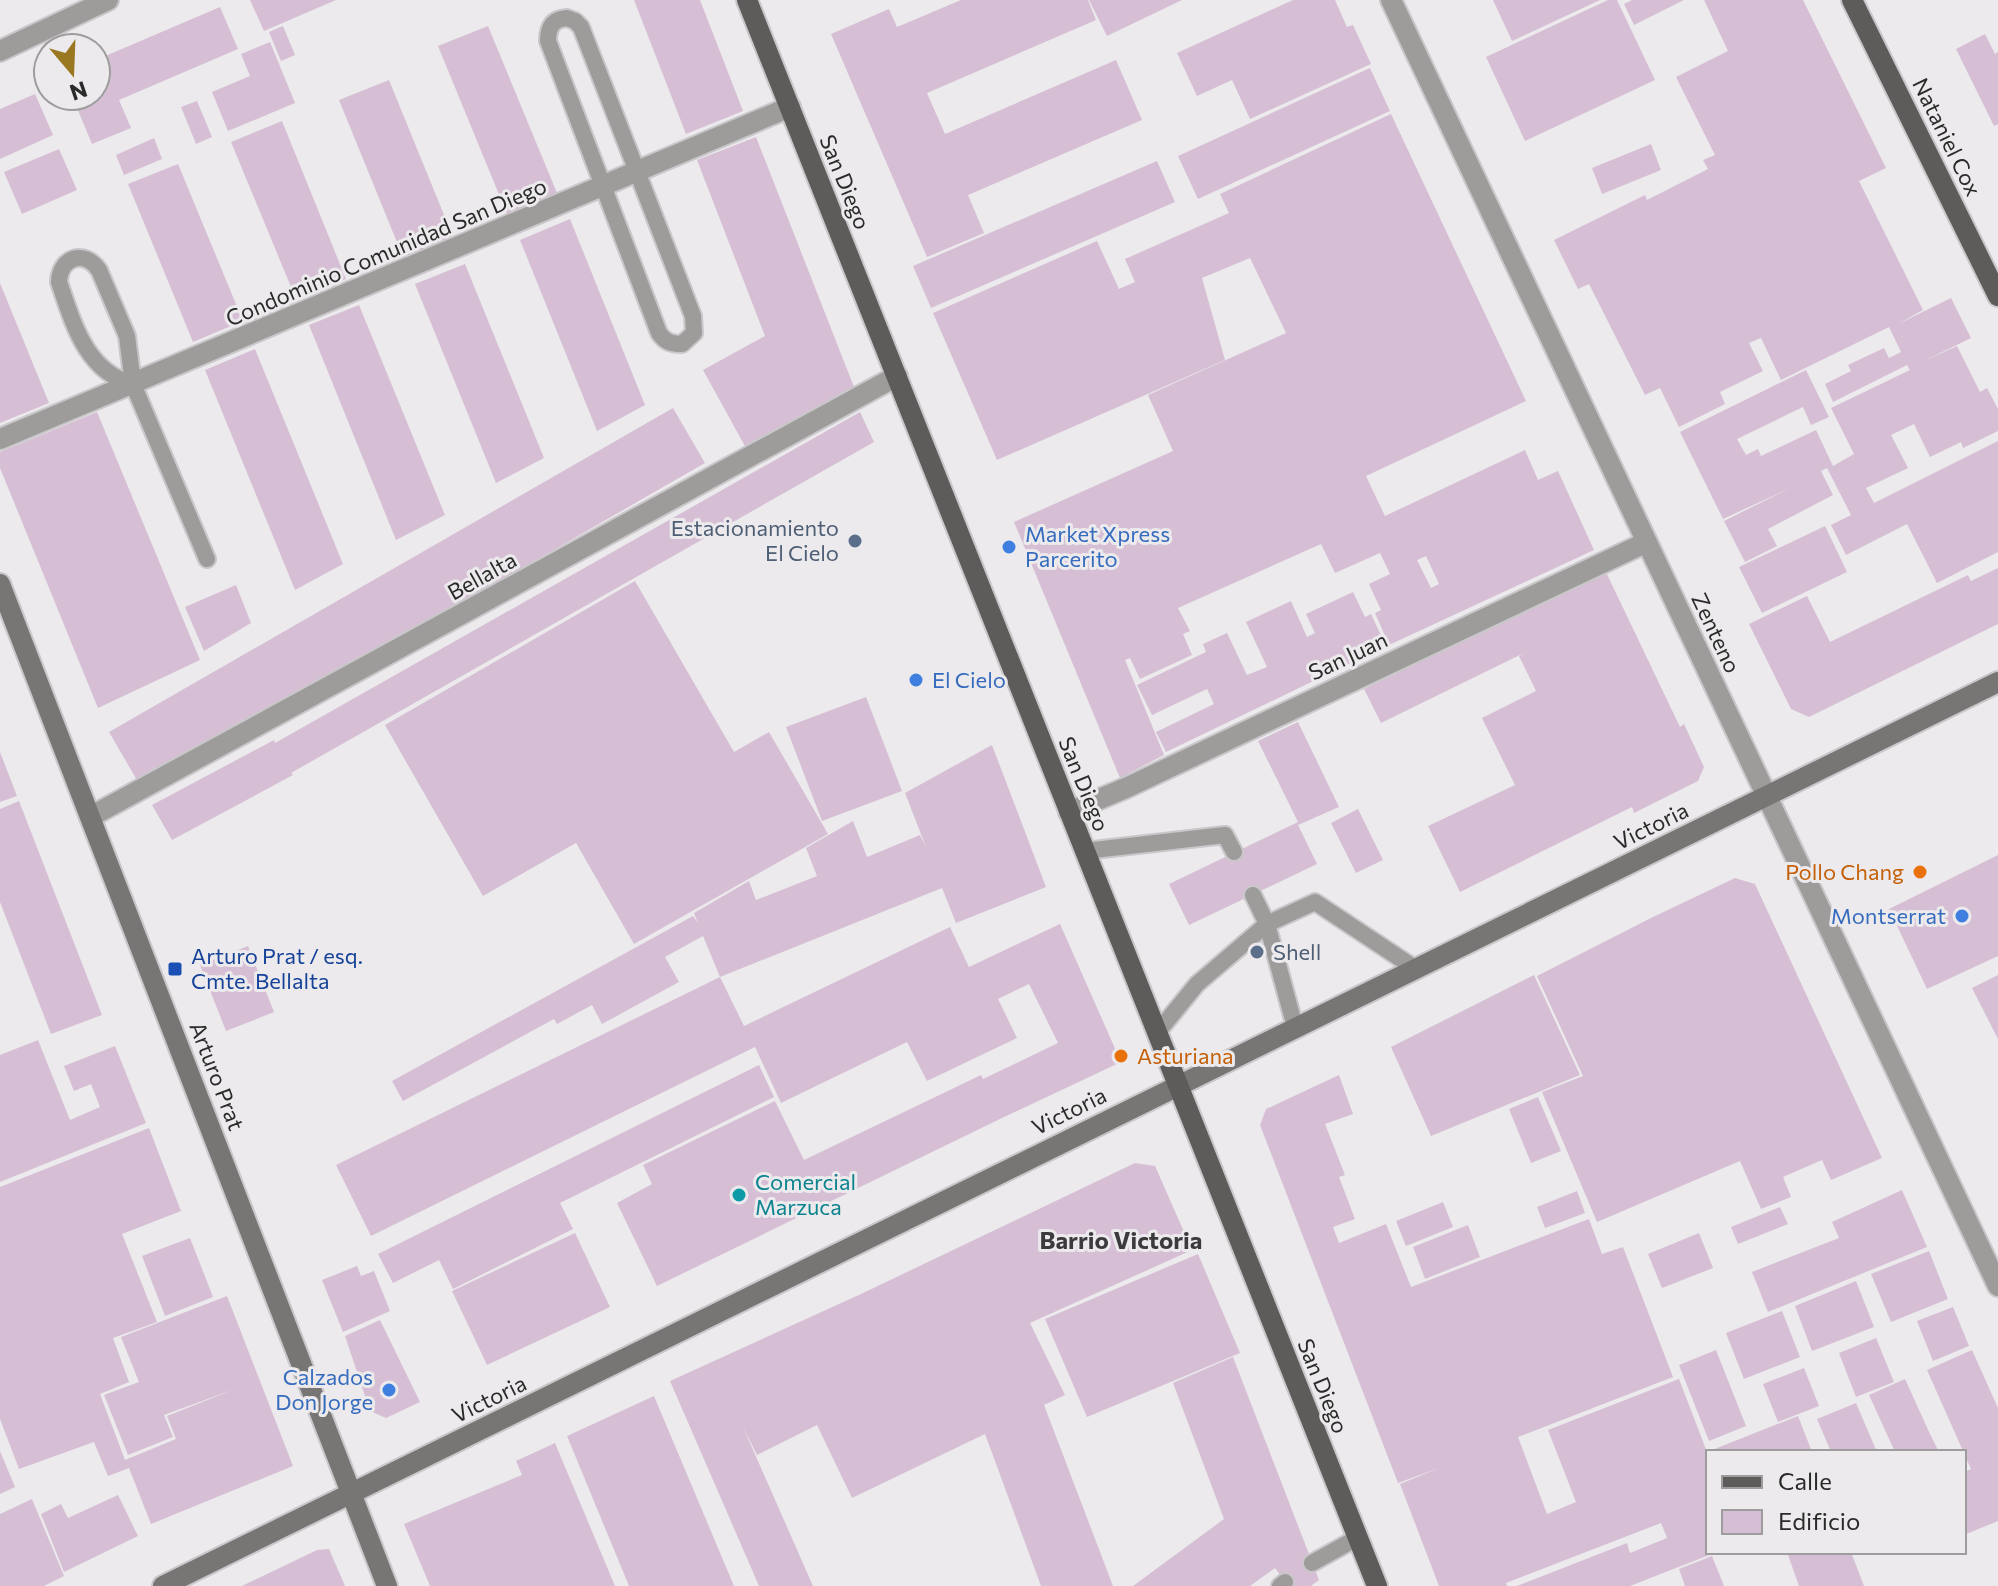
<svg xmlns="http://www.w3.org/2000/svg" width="1998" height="1586" viewBox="0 0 1998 1586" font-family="Commissioner,sans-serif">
	<rect width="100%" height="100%" fill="#eceaec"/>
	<!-- building -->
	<path fill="#d6bfd5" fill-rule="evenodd" d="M250,0H336L264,31Z
		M634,0H700L743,111L686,134Z
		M961,0H1088L1096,20L927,93L945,134L1116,60L1142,120L968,195L984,233L927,257L831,34L889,9L897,27Z
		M1089,0H1182L1107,36Z
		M1293,0H1335L1347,27L1353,25L1371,64L1250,119L1232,80L1197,96L1177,53Z
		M1493,0H1600L1512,41Z
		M1608,0H1617L1655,80L1525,141L1486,57Z
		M1632,0H1684L1634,25L1624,4Z
		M1704,0H1803L1886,168L1859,181L1923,310L1898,324L1951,298L1971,338L1922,362L1957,346L1980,392L1987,388L1998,409V431L1963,448L1961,442L1930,457L1914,424L1891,435L1908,468L1866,488L1874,503L1998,441V552L1937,583L1907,524L1846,555L1831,525L1851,515L1827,468L1821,471L1833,495L1768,529L1777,546L1745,562L1724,521L1790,488L1723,519L1680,432L1806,370L1829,417L1811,425L1803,407L1737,439L1746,455L1758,449L1761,456L1816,430L1833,466L1854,454L1831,408L1910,370L1907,365L1833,402L1825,384L1851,371L1848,365L1884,348L1889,358L1901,352L1889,327L1781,380L1761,338L1749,343L1763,371L1720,392L1725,404L1679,427L1660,388L1645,395L1589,284L1578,289L1554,240L1645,195L1647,200L1708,169L1703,160L1715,155L1676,77L1728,51Z
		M220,7L238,49L119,100L131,128L92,144L72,96H96V60Z
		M283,26L295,55L281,61L269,32Z
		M488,26L557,193L507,214L438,46Z
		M1985,34L1995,54L1998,52V124L1994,126L1956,49Z
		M270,42L295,103L228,131L212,92L250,76L241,54Z
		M1370,68L1390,111L1198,199L1178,156Z
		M389,80L453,237L403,257L339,100Z
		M35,94L53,135L0,159V109Z
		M197,101L212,137L196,144L181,107Z
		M1391,114L1526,401L1366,476L1385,516L1525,450L1538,480L1558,471L1594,550L1389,645L1375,613L1381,610L1369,584L1390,574L1380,553L1335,573L1321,544L1178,608L1190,631L1183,634L1192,655L1140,679L1130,658L1125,660L1164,755L1120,778L1014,522L1173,451L1148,395L1286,333L1250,258L1202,278L1225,360L997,460L933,313L1097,241L1119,289L1135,282L1125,259L1229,213L1220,194ZM1426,556L1439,584L1431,588L1417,560Z
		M282,121L346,279L296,299L231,142Z
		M756,137L854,387L746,448L703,370L765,336L697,160Z
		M154,138L162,159L124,175L116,155Z
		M1651,144L1661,170L1602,194L1592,168Z
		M59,149L77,190L22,214L4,172Z
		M1157,161L1175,202L931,308L913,266Z
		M178,164L243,321L193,342L128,184Z
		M570,219L645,405L597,431L520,240Z
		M465,264L544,458L496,483L415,284Z
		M0,283L49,403L0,423Z
		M359,305L445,515L396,540L309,325Z
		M255,349L343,564L295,590L205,370Z
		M673,408L705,463L141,787L109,732Z
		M97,412L200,660L98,708L0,468V452Z
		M860,412L874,442L291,773L293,775L172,840L152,805L274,740L275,743Z
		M1825,526L1847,572L1762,613L1739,567Z
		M1998,568V624L1809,717L1791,709L1749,624L1807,596L1830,642L1968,575L1971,581Z
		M1605,570L1680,727L1684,724L1704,767L1698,781L1634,813L1632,807L1460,892L1428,826L1515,785L1482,718L1536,691L1519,656L1528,651L1381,723L1364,689Z
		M635,581L734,752L769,732L828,834L634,944L576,843L483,896L385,725Z
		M236,585L251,623L204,651L185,607Z
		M1353,592L1365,617L1371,614L1386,646L1166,752L1156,732L1214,704L1207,689L1152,715L1137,685L1206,652L1203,644L1227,633L1247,675L1267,667L1246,622L1291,601L1307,637L1315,633L1306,614Z
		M866,697L902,791L822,821L786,727Z
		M1298,722L1339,807L1298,825L1317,864L1189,925L1169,884L1298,822L1258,741Z
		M992,745L1046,887L956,923L942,888L720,977L703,936L665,957L679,982L602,1024L592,1005L557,1024L554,1019L403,1101L392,1081L693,916L698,923L694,913L749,881L756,900L817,876L806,848L853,821L867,857L920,835L926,847L905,793Z
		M0,752L17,796L0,802Z
		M19,801L102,1015L51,1034L0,902V809Z
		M1358,809L1383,860L1356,873L1331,823Z
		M1998,855V956L1927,989L1889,909Z
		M1735,878L1755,884L1882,1158L1831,1180L1822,1160L1783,1177L1791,1197L1761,1209L1740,1161L1597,1222L1542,1092L1583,1076L1537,976L1653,917Z
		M1060,924L1121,1062L1002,1118L657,1286L617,1203L652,1184L643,1165L775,1101L804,1160L981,1075L983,1079L1058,1043L1029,984L998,999L1017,1038L927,1081L907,1042L781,1103L755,1047L371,1236L336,1165L720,977L744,1026L950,927L969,967Z
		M248,946L274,1012L226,1031L200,965Z
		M1534,975L1580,1075L1431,1136L1391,1047Z
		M1998,975V1039L1972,988Z
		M38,1040L70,1120L100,1107L91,1084L74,1091L64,1066L115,1046L146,1123L0,1182V1055Z
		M759,1065L774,1097L560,1203L573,1229L453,1289L439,1260L393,1283L378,1254Z
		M1339,1075L1353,1114L1325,1124L1345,1175L1339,1177L1355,1219L1333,1227L1339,1243L1386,1224L1411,1287L1589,1219L1602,1254L1623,1247L1673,1377L1518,1437L1547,1514L1576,1502L1548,1430L1679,1379L1707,1452L1798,1416L1812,1452H1708V1552H1717L1630,1586H1517L1627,1543L1630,1553L1667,1538L1661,1523L1506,1583L1507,1586H1439L1400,1484L1439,1468L1398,1483L1260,1125L1266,1109Z
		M1538,1097L1561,1151L1531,1163L1509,1109Z
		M149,1128L181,1211L122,1234L157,1322L113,1338L129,1382L100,1394L125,1460L176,1439L167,1416L235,1389L164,1415L173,1437L128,1455L104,1395L139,1382L121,1337L227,1296L293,1466L151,1524L129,1468L108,1476L94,1442L19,1469L0,1419V1187Z
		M1135,1163L1155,1166L1192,1250L1030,1323L1065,1395L1044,1405L1113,1586H1041L985,1434L852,1498L817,1425L757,1455L743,1427L813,1586H759L670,1381L861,1294Z
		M1902,1190L1927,1247L1768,1312L1752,1272L1839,1238L1832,1222Z
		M1577,1191L1585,1213L1545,1228L1537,1207Z
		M1443,1202L1453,1227L1406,1246L1396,1221Z
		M1780,1207L1788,1224L1738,1244L1731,1227Z
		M1468,1225L1480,1257L1425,1279L1413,1247Z
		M575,1233L610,1307L487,1365L452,1291Z
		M1699,1233L1713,1268L1662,1288L1648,1254Z
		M190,1238L213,1297L165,1316L142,1256Z
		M1929,1251L1948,1299L1891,1322L1871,1274Z
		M1198,1254L1240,1353L1087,1417L1045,1319Z
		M357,1266L361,1276L374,1271L390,1311L343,1332L322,1280Z
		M1856,1281L1874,1327L1812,1351L1795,1306Z
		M1953,1307L1969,1346L1933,1361L1917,1321Z
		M1782,1311L1800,1357L1744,1379L1726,1333Z
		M380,1320L420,1402L386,1418L370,1411L345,1336Z
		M1876,1338L1894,1382L1856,1397L1839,1353Z
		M1716,1350L1746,1426L1709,1441L1679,1365Z
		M1972,1350L1998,1408V1521L1964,1535V1472L1971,1469L1927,1370Z
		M1233,1357L1319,1580L1311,1586H1288L1275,1568L1250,1586H1133L1224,1519L1173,1383Z
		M1804,1368L1819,1406L1778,1422L1763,1384Z
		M1905,1379L1930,1434L1939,1452H1895L1869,1395Z
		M654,1396L734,1586H629L567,1436Z
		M1856,1403L1877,1452H1831L1817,1419Z
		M555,1443L615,1586H430L404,1524L522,1475L516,1461Z
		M0,1451L15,1487L0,1494Z
		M118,1495L138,1536L64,1572L41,1514L61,1504L68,1518Z
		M32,1499L64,1576L44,1586H0V1514Z
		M329,1549L345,1586H242L317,1550Z
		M1787,1552H1851L1864,1586H1799Z
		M1712,1556L1724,1586H1685L1679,1569Z"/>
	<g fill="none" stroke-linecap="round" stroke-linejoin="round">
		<!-- lane casing -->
		<g stroke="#c9c7c9" stroke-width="20">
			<path id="lane" d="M567,18L575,21L581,27L693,316L694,333L682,344C671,344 665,342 659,333L548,41C548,27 553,19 567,18Z
				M133,384C86,372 73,323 59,282C60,257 84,249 99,270L127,336L133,384L207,559
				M1085,851L1225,835L1234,852
				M1253,895L1267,924L1295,1027
				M1157,1033L1197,984L1267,924L1315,902L1416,969
				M1312,1563L1357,1538
				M1280,1586L1285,1582"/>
		</g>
		<!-- street casing -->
		<g stroke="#c9c7c9" stroke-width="24">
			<path id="street" d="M1391,0L1998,1286
				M0,51L108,0
				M0,439L790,107
				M1069,812L1128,787L1647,542
				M90,817L897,376"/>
		</g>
		<!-- secondary casing -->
		<g stroke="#c9c7c9" stroke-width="24">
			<path id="secondary" d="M0,584L387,1586
				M163,1586L1998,682"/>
		</g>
		<!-- primary casing -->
		<g stroke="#c9c7c9" stroke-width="24">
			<path id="primary" d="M747,0L1377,1586
				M1852,0L1998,296"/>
		</g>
		<!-- lane -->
		<use href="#lane" stroke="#9d9c9b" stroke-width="16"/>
		<!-- street -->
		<use href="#street" stroke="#9d9c9b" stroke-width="20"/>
		<!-- secondary -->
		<use href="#secondary" stroke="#787675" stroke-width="20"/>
		<!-- primary -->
		<use href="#primary" stroke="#5e5c5a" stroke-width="20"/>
	</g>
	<!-- markers -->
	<g fill="#5c6f8a" stroke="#eceaec" stroke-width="3">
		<circle cx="855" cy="541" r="8"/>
		<circle cx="1257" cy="952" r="8"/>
	</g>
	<g fill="#3f7fe0" stroke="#eceaec" stroke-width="3">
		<circle cx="1009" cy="547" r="8"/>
		<circle cx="916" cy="680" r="8"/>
		<circle cx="1962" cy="916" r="8"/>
		<circle cx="389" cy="1390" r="8"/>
	</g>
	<g fill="#e8710a" stroke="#eceaec" stroke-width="3">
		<circle cx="1920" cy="872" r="8"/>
		<circle cx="1121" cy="1056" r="8"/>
	</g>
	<rect fill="#1a4fb4" stroke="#eceaec" stroke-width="3" x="167" y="961" width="16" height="16" rx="4"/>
	<circle fill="#0f9aa8" stroke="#eceaec" stroke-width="3" cx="739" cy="1195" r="8"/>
	<g text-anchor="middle" stroke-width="6" stroke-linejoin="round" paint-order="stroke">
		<!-- street labels -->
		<g font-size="22" fill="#2a2a2a" stroke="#eceaec">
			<text transform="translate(1947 137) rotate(64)" y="8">Nataniel Cox</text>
			<text transform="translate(845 182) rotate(68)" y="8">San Diego</text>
			<text transform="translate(386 252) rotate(-23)" y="8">Condominio Comunidad San Diego</text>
			<text transform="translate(482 576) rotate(-29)" y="8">Bellalta</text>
			<text transform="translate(1716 633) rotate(65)" y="8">Zenteno</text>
			<text transform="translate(1348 656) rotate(-25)" y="8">San Juan</text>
			<text transform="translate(1084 784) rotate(68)" y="8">San Diego</text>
			<text transform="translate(1651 826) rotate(-26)" y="8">Victoria</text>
			<text transform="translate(217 1076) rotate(69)" y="8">Arturo Prat</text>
			<text transform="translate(1069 1111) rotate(-26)" y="8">Victoria</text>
			<text transform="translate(1323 1386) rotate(68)" y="8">San Diego</text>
			<text transform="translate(489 1399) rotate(-26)" y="8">Victoria</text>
		</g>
		<!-- service labels -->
		<g font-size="22" fill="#4e5e75" stroke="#eceaec" text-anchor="end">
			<text x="839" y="536">Estacionamiento<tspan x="839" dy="25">El Cielo</tspan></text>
			<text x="1273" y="960" text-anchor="start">Shell</text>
		</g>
		<!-- shop labels -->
		<g font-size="22" fill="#366cbe" stroke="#eceaec" text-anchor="start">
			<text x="1025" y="542">Market Xpress<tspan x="1025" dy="25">Parcerito</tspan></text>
			<text x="932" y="688">El Cielo</text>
			<text x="1946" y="924" text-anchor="end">Montserrat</text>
			<text x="373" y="1385" text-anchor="end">Calzados<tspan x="373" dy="25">Don Jorge</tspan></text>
		</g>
		<!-- food labels -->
		<g font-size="22" fill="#c56008" stroke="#eceaec" text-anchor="end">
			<text x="1904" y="880">Pollo Chang</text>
			<text x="1137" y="1064" text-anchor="start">Asturiana</text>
		</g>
		<!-- transit labels -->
		<g font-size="22" fill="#164399" stroke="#eceaec" text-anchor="start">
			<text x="191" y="964">Arturo Prat / esq.<tspan x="191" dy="25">Cmte. Bellalta</tspan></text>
		</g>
		<!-- culture labels -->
		<g font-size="22" fill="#0d838f" stroke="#eceaec" text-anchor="start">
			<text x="755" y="1190">Comercial<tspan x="755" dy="25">Marzuca</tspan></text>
		</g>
		<!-- neighbourhood labels -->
		<g font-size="24" font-weight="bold" fill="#3c3a3c" stroke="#eceaec">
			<text x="1121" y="1249">Barrio Victoria</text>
		</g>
	</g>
	<!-- legend -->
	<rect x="1706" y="1450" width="260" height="104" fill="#eceaec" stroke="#9e9d9e" stroke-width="2"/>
	<rect x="1722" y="1476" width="40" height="12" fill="#5e5c5a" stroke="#9e9d9e" stroke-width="2"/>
	<text x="1778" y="1490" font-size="24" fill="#2a2a2a">Calle</text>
	<rect x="1722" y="1510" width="40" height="24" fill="#d6bfd5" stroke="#9e9d9e" stroke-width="2"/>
	<text x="1778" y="1530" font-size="24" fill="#2a2a2a">Edificio</text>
	<!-- north arrow -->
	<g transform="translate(72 72) rotate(161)"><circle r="38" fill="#eceaec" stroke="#9e9d9e" stroke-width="2"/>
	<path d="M0-6L14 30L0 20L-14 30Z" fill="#9a7721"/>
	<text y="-12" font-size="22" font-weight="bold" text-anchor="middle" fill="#2a2a2a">N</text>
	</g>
</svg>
